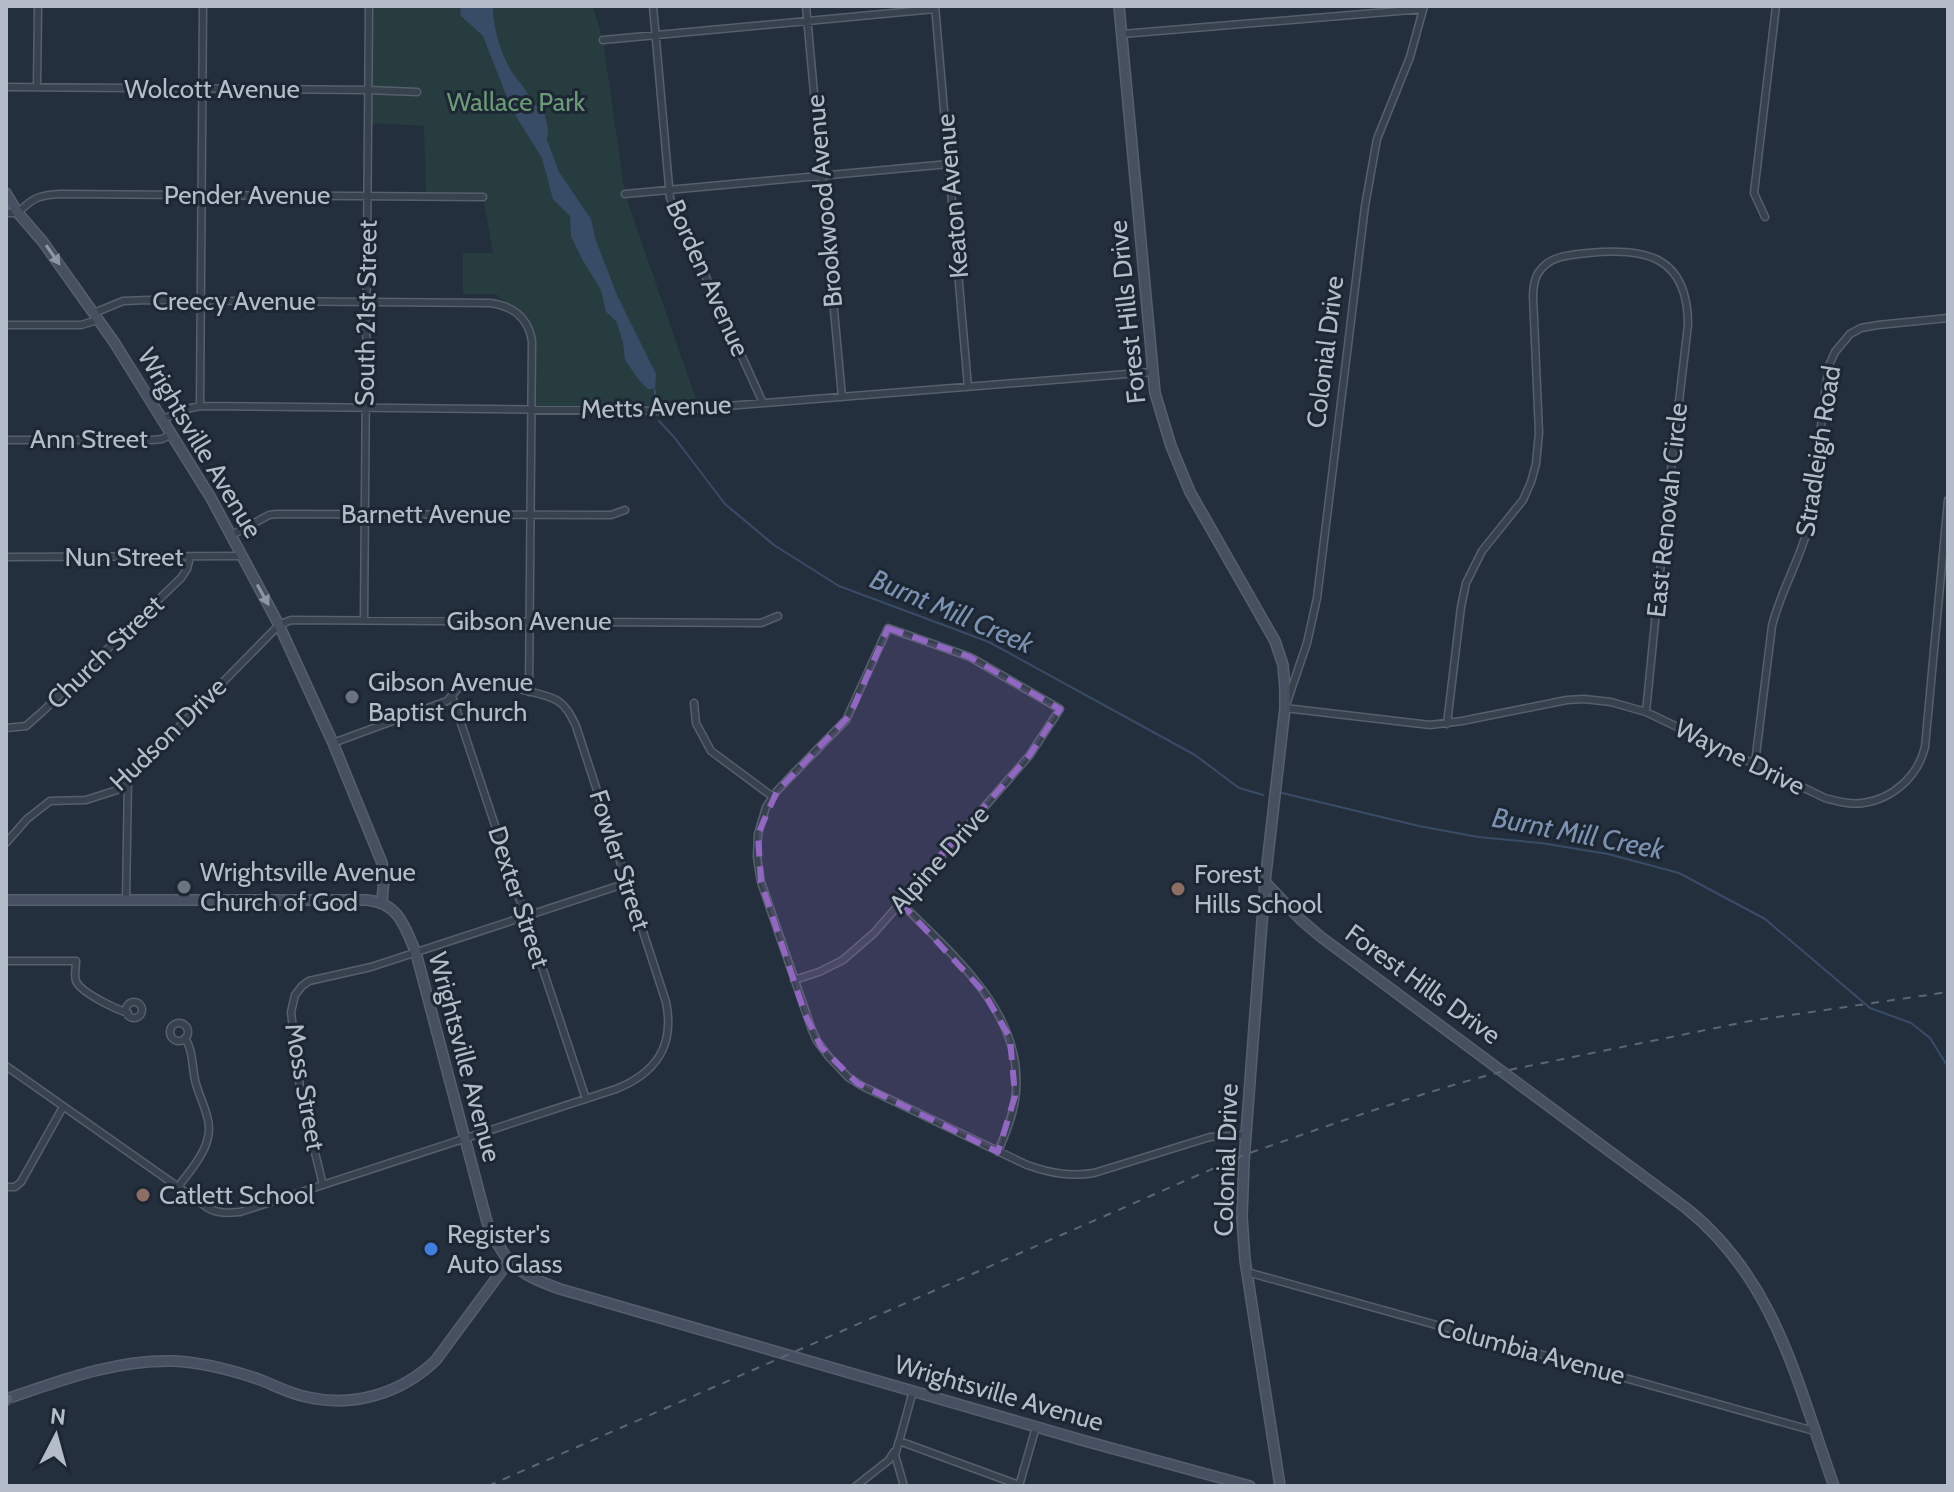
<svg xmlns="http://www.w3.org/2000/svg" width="1954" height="1492" viewBox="0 0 1954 1492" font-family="Cabin,sans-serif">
	<rect width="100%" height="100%" fill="#242f3e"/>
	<!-- green -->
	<path fill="#263c3f" d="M369,6H593L603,40L625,194L699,408L531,409L532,341L522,317L496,294H463V253H493L483,197L426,196L424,126L368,123Z"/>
	<!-- water -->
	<path fill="#394c67" d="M461,6H493C492,25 501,52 510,69C517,81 527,88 531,102L544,111L548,129L547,140L559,172L591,219L595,238L617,295L656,374L655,389H648L639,380L625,360L623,343L618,326L616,321L606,312L601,290L582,259L571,236L570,216L553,199L542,158L512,110L483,36L460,15Z"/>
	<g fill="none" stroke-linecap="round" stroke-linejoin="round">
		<!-- stream -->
		<path stroke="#394c67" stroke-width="2" d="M655,398V390
			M659,421L674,437L725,504L774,545L839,586L989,642L1195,755L1239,788L1263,795
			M1282,793L1419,826L1478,837L1541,843L1608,854L1679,873L1765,919L1870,1008L1911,1023L1930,1038L1948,1067"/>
		<!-- street casing -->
		<g stroke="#565f6c" stroke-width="9">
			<path id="street" d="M653,6L670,198L763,403
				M806,6L842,397
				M935,6L968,387
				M1424,6L1410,57L1377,139L1365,206L1317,598L1307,643L1285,708L1430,725L1462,721L1567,700L1584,699L1611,702L1646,712L1825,798C1837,801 1850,805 1863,803C1893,799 1918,776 1925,747L1948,500
				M1122,34L1423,9
				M603,40L935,9
				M6,87L368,90L417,92
				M37,87L38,6
				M625,194L949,164
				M6,213H18C32,198 39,195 61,194L483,197
				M1765,217L1754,193L1776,6
				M94,313L123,301L149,300L490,303C513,306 528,317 532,341L529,692
				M6,325H81L98,320
				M200,406L203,6
				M162,420L182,410L200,406L665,411L1152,372
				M6,440H153L162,439L172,434
				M232,535L269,515L277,514L611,515L625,510
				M6,557L242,556
				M364,620L369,6
				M452,696L586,1099
				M694,703L696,723L711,751L773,797
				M1447,724L1461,607L1466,583L1482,551L1523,500L1531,482L1536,464L1539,433L1533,296C1533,286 1535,275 1542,268C1554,255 1572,255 1588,253C1647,247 1688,257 1688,325L1666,512L1646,712
				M6,728L26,726L42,712L181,578L187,569L190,557
				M1755,763L1772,626C1781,589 1802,557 1810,520L1826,384L1830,363L1835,352L1850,334L1861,328L1878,325L1948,318
				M6,843L27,819L50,801L86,800L117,790L279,625L291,620L761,623L778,616
				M126,900L128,780
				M900,902C951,954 1023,1011 1016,1092C1014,1114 1006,1132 998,1152
				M6,961H76C76,967 74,976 76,981C81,993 116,1009 128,1013
				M794,980L819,972L843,960L874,933L1029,756L1060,709L970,657L888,628L846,720L793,774L777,791L766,807L758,834L757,857L761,882L812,1030L817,1041L829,1057L848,1077L862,1086L1027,1165C1050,1173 1070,1177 1094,1173L1210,1137L1246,1135
				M126 1010a8 8 0 1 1 16 0a8 8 0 1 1-16 0Z
				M170 1032a9 9 0 1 1 18 0a9 9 0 1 1-18 0Z
				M6,1066L208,1208C219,1214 228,1213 240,1212L616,1089C656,1073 675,1046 666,1002L576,726C571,716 567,707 558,701C544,692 473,678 460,687C455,691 451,697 447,701L333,743
				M323,1185L301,1096L291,1012L295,995L302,986L309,981L371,967L627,883
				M6,1187H15L21,1182L63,1107
				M178,1187C193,1167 216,1143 207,1116C204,1104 198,1093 195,1080C192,1066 193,1050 185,1038
				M1247,1272L1814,1431
				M899,1442L913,1391
				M856,1486L889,1460L894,1452
				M904,1486L895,1455L899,1441L1019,1485
				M1019,1486L1036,1427"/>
		</g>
		<!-- secondary casing -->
		<g stroke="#565f6c" stroke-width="12">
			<path id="secondary" d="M1119,6L1155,393L1171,446L1190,492L1275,641L1283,665L1285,689V708L1265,882L1300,919L1321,937L1686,1208C1776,1280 1797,1383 1834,1486
				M6,193L18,213L43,242L114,342L211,498L279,625L333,743L382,863L384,877L382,903
				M1265,882L1244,1161L1242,1217L1245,1260L1280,1486
				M6,900H367C399,903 405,927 416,953L487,1222C506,1265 516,1273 560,1289L1085,1441L1250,1486
				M6,1399C60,1381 113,1360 172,1361C203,1362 232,1370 261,1380C276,1386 291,1394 307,1397C354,1408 402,1393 436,1360L509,1261"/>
		</g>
		<!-- primary casing -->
		<g stroke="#414a57" stroke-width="13">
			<path id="primary" d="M6,1400L7,1399"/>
		</g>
		<!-- street -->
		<use href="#street" stroke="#38414e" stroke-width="6"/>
		<!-- secondary -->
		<use href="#secondary" stroke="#465061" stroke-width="9"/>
		<!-- primary -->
		<use href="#primary" stroke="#56606e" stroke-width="10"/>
		<!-- rail -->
		<path stroke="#5a6575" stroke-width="2" stroke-dasharray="8 8" stroke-linecap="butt" d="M488,1486L1244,1155C1330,1125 1416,1094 1504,1071L1750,1021L1948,992"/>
	</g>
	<!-- one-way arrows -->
	<defs><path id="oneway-solid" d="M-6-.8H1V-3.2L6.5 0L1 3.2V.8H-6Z" transform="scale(2)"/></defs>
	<g fill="#8e96a5">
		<use href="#oneway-solid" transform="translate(53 255) rotate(55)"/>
		<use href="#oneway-solid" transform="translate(263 595) rotate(61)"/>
	</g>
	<!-- marked area -->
	<path fill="#9266c3" fill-opacity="0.2" stroke="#9266c3" stroke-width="6" stroke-dasharray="16 10" stroke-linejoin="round" d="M888,628L970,657L1060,709L1029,756L900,902L983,991L1010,1038L1015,1096L998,1152L857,1083L821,1047L805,1014L761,882L758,834L777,791L850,715Z"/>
	<!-- markers -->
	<g fill="#6b7280" stroke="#1d2633" stroke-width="3">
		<circle cx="352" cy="697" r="8"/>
		<circle cx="184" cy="887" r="8"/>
	</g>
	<g fill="#8d6e63" stroke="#1d2633" stroke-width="3">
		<circle cx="1178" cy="889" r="8"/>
		<circle cx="143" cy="1195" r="8"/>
	</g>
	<circle fill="#3f7fe0" stroke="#1d2633" stroke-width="3" cx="431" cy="1249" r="8"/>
	<g text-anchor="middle" stroke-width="6" stroke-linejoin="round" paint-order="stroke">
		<!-- street labels -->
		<g font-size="26" fill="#b4bcc9" stroke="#1d2633">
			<text x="212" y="98">Wolcott Avenue</text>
			<text x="247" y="204">Pender Avenue</text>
			<text transform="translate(952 196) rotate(-95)" y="9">Keaton Avenue</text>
			<text transform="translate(824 201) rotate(-95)" y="9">Brookwood Avenue</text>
			<text transform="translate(708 278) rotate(66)" y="9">Borden Avenue</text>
			<text x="234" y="310">Creecy Avenue</text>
			<text transform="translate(1127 312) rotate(-96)" y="9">Forest Hills Drive</text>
			<text transform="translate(366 313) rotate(-89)" y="9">South 21st Street</text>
			<text transform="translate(1325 352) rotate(-83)" y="9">Colonial Drive</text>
			<text transform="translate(656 407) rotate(-2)" y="9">Metts Avenue</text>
			<text x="89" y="448">Ann Street</text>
			<text transform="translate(200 443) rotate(59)" y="9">Wrightsville Avenue</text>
			<text transform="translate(1818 451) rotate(-81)" y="9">Stradleigh Road</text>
			<text transform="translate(1667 510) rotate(-84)" y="9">East Renovah Circle</text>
			<text x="426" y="523">Barnett Avenue</text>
			<text x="124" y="566">Nun Street</text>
			<text x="529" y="630">Gibson Avenue</text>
			<text transform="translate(105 652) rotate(-44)" y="9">Church Street</text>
			<text transform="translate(168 734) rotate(-44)" y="9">Hudson Drive</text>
			<text transform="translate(1740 757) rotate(26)" y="9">Wayne Drive</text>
			<text transform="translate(939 859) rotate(-48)" y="9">Alpine Drive</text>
			<text transform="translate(620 860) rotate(72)" y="9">Fowler Street</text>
			<text transform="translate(519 897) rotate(72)" y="9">Dexter Street</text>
			<text transform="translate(1423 984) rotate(36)" y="9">Forest Hills Drive</text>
			<text transform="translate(465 1057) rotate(75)" y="9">Wrightsville Avenue</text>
			<text transform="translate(305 1087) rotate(80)" y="9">Moss Street</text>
			<text transform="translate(1226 1160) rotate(-88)" y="9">Colonial Drive</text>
			<text transform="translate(1531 1351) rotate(15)" y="9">Columbia Avenue</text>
			<text transform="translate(999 1393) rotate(16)" y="9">Wrightsville Avenue</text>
		</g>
		<!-- park labels -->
		<g font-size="26" fill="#6b9a76" stroke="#1d2633">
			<text x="516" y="111">Wallace Park</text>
		</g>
		<!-- poi labels -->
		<g font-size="26" fill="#b4bcc9" stroke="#1d2633" text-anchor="start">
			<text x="368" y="691">Gibson Avenue<tspan x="368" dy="30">Baptist Church</tspan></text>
			<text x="200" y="881">Wrightsville Avenue<tspan x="200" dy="30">Church of God</tspan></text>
			<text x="1194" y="883">Forest<tspan x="1194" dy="30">Hills School</tspan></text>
			<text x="159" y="1204">Catlett School</text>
			<text x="447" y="1243">Register's<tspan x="447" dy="30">Auto Glass</tspan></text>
		</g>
		<!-- water labels -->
		<g font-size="28" font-style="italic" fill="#7c92b1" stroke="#1d2633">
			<text transform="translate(952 611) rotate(23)" y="10">Burnt Mill Creek</text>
			<text transform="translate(1578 833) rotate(11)" y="10">Burnt Mill Creek</text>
		</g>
	</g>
	<!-- border -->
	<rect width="1954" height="1492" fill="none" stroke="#b4bcc9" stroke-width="16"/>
	<!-- north arrow -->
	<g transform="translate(56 1436) rotate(6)" stroke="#1d2633" stroke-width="6" paint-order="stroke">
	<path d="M0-6L14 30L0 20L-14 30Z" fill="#b4bcc9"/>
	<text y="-12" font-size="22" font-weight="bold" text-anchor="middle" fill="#b4bcc9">N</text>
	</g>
</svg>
